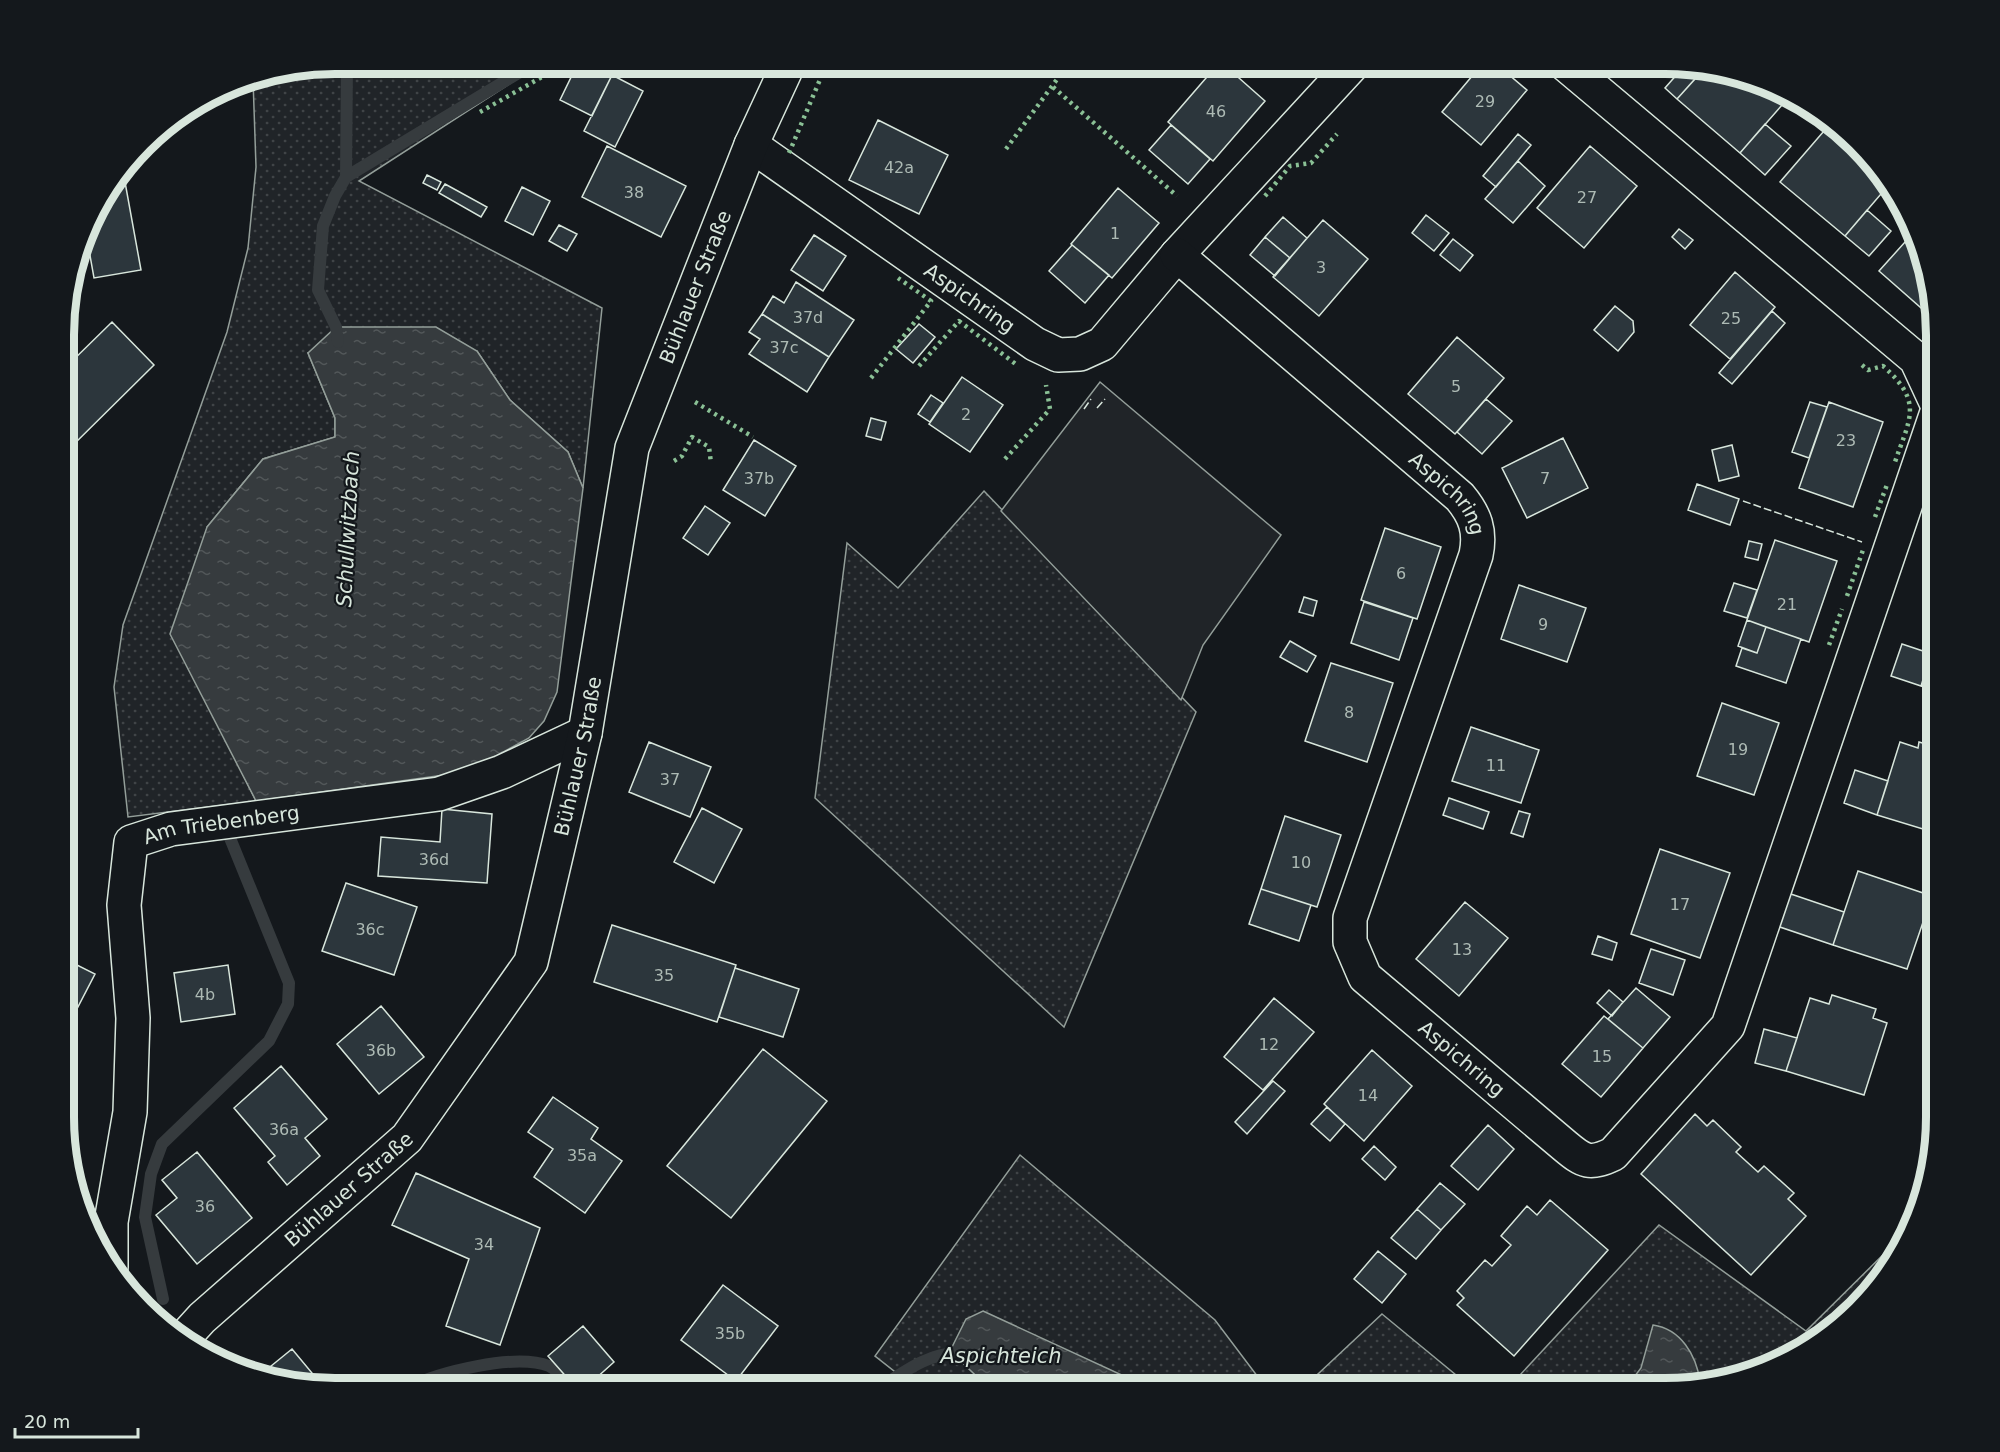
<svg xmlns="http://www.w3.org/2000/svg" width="2000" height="1452" viewBox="0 0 2000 1452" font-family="'DejaVu Sans',sans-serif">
	<defs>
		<pattern id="grass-dots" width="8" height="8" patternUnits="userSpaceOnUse" patternTransform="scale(1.5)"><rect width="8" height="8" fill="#202428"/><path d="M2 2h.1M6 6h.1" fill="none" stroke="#404447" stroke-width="1.8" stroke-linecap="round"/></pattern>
		<pattern id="water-ripples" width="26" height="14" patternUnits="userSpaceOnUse" patternTransform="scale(1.5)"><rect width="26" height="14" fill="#363b3e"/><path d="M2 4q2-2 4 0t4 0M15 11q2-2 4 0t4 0" fill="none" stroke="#525759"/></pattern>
	</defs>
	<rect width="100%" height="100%" fill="#14181c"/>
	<!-- grass -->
	<path fill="url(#grass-dots)" stroke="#939e99" stroke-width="1.5" d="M335,63H542L359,181L602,308L583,488L568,452L510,400L477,351L308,353L335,418V437L263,459L207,527L227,742L256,801L128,817L114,687L123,625L227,332L248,248L256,167L253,79Z
		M984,491L1196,712L1064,1027L815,798L847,543L898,588Z
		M1020,1155L1215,1320L1267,1389H917L875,1356Z
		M1907,1223L1912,1229L1881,1283L1786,1361L1666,1389H1507L1659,1225L1806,1331L1903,1235Z
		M1382,1314L1473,1389H1302Z"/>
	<!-- green -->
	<path fill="#202428" stroke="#939e99" stroke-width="1.5" d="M1100,382L1281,535L1203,645L1181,700L1001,511Z"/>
	<!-- water -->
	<path fill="url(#water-ripples)" stroke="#939e99" stroke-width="1.5" d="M336,327H436L477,351L510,400L568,452L583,488L557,692L544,721L529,738L466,772L256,801L170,634L207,527L263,459L335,437V418L308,353Z
		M983,1311L1152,1389H990L950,1351L966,1319Z
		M1653,1325C1681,1329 1696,1355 1700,1381L1666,1389H1625L1641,1368Z"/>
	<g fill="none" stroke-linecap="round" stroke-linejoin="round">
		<!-- stream -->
		<path stroke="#363b3e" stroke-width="12" d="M346,177L347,63
			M338,342L336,327L318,290L323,226L335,196L346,177L535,63
			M163,1299L145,1217L151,1174L162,1144L269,1041L288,1004L289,983L230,838
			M407,1388C439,1372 515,1353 549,1366C558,1370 566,1382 573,1389
			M878,1389C903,1372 934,1349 965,1354"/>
	</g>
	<!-- building -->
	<path fill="#2c363c" stroke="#d8e6dc" stroke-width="1.5" d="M578,63H588L612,75L592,116L560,100Z
		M645,63H669L663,73Z
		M1219,63H1222L1265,101L1213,161L1168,122Z
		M1272,63H1292L1284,73Z
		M1483,63H1495L1527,90L1481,145L1442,112Z
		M1686,64L1697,66L1702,71L1677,99L1665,88Z
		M1705,68L1753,78L1789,97L1740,153L1677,99Z
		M612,75L643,91L615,147L584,131Z
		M878,120L948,155L919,214L849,180Z
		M1765,124L1791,146L1765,175L1740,153Z
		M1830,124L1844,135L1887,187L1845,236L1780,182Z
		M1171,125L1210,159L1188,184L1149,150Z
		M1518,134L1531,145L1496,187L1483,176Z
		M607,146L686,186L661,237L582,197Z
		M1590,146L1637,186L1584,248L1537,208Z
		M1518,161L1545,186L1513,223L1485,199Z
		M427,175L441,182L437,190L423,183Z
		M125,182L141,270L94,278L86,233L91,214L114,184Z
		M445,184L487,207L481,217L439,193Z
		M522,187L550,201L533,235L505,221Z
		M1118,188L1159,223L1112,278L1071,244Z
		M1867,210L1891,231L1869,256L1845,236Z
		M1426,215L1449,233L1434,251L1412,233Z
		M1283,217L1307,238L1290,258L1265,237Z
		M1323,220L1368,259L1319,316L1273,277Z
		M559,225L577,234L567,251L549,241Z
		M1679,229L1693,240L1685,249L1672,237Z
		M1914,232L1936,317V321L1879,271Z
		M814,235L846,256L823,291L791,270Z
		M1265,237L1290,258L1275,276L1250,255Z
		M1453,239L1473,255L1460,271L1440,255Z
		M1072,245L1109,275L1085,303L1049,271Z
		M1735,272L1775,307L1730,359L1690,325Z
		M796,282L854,320L829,357L762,314L773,296L784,303Z
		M1615,306L1633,321L1634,332L1618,351L1594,330Z
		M1772,311L1785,323L1732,384L1719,373Z
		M762,314L829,357L807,392L749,354L760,339L749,332Z
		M112,322L154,365L65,453V368Z
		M919,324L935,337L913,363L896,349Z
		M1457,337L1504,378L1455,434L1408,394Z
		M962,377L1003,405L970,452L929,424Z
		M931,395L943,403L930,422L918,414Z
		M1486,399L1512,421L1482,454L1457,432Z
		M1810,402L1827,407L1809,458L1792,452Z
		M1829,402L1883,422L1853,507L1799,488Z
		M871,418L886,422L881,440L866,436Z
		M1563,438L1588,488L1527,518L1502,468Z
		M754,440L796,466L765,516L723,490Z
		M1732,445L1739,476L1719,481L1712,450Z
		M1697,484L1739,499L1730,525L1688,510Z
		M705,506L730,523L708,555L683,538Z
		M1385,528L1441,547L1417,619L1361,600Z
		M1775,540L1837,561L1809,642L1747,620Z
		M1749,541L1762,544L1758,560L1745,557Z
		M1734,583L1757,590L1747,618L1724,611Z
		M1519,585L1586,608L1567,662L1501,639Z
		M1304,597L1317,601L1313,616L1299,612Z
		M1364,602L1413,618L1399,660L1351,643Z
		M1747,620L1766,627L1757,653L1738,646Z
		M1766,627L1801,639L1786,683L1736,666L1742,648L1757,653Z
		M1936,639V691L1921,686Z
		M1290,641L1316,656L1307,672L1280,657Z
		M1902,644L1932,654L1921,686L1891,676Z
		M1331,663L1393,683L1367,762L1305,741Z
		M1722,703L1779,723L1754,795L1697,776Z
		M1471,727L1539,750L1521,803L1452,781Z
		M649,742L711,767L690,817L629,792Z
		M1900,742L1918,748L1919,742L1936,747V833L1877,815Z
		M1855,770L1888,781L1877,815L1844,803Z
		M1449,798L1489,812L1483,829L1443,815Z
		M702,808L742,829L714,883L674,862Z
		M442,809L492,814L487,883L378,876L381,837L440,842Z
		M1519,811L1530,814L1523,837L1511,833Z
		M1285,816L1341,835L1317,907L1261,889Z
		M1660,849L1730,873L1700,958L1631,934Z
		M1858,871L1932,896L1907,969L1833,945Z
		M346,883L417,907L394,975L322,951Z
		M1261,889L1311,905L1299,941L1249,924Z
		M1785,892L1844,912L1833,945L1774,925Z
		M1465,902L1508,938L1459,996L1416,959Z
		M612,925L736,965L717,1022L594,982Z
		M1598,936L1617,943L1612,960L1592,954Z
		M1651,949L1685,960L1673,995L1639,983Z
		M65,959L95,974L66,1030L65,1029Z
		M228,965L235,1014L181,1022L174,973Z
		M735,968L799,989L783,1037L719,1017Z
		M1636,988L1670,1017L1643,1048L1608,1019Z
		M1609,990L1623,1002L1612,1016L1597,1003Z
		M1832,995L1876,1009L1873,1018L1887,1023L1864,1095L1786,1071L1810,998L1829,1004Z
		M1274,998L1314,1032L1263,1090L1224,1057Z
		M381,1006L424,1057L379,1094L337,1044Z
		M1604,1016L1643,1048L1601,1097L1562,1064Z
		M1764,1029L1797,1038L1786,1071L1755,1063Z
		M763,1049L827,1101L731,1218L667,1166Z
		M1372,1050L1412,1086L1364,1141L1324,1104Z
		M281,1066L327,1119L305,1138L320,1156L287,1185L268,1162L275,1156L234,1108Z
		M1273,1081L1285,1091L1247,1134L1235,1122Z
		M553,1097L598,1128L591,1139L622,1161L585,1213L534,1177L553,1149L528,1132Z
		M1327,1107L1345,1124L1330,1141L1311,1124Z
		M1695,1114L1707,1126L1713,1120L1741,1147L1736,1152L1758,1172L1764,1166L1794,1193L1788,1199L1806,1216L1751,1275L1641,1174Z
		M1488,1125L1514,1149L1478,1190L1451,1166Z
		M1374,1146L1396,1167L1385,1180L1362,1159Z
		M197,1152L252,1218L197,1264L156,1215L177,1198L162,1180Z
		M416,1173L540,1228L500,1345L446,1326L469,1259L392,1225Z
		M1440,1183L1465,1204L1441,1230L1417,1209Z
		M1550,1200L1608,1250L1514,1356L1457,1305L1464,1298L1457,1291L1485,1260L1492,1266L1511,1245L1501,1236L1527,1206L1537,1215Z
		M1417,1209L1441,1230L1416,1259L1391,1238Z
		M1378,1251L1406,1274L1382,1303L1354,1279Z
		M723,1285L778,1326L736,1381L681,1340Z
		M583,1326L614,1362L584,1389H577L548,1356Z
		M292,1349L322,1385L318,1388L260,1375Z"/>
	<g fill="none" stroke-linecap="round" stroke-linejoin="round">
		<!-- minor casing -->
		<g stroke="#d8e6dc" stroke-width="36">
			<g id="minor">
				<path d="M1565,64L1916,359L1936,402"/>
				<path id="s1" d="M751,145L1035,344L1058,355L1080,354L1102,344L1177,255L1354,63"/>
				<path id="s2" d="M1177,255L1460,497C1475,515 1481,531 1476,555L1350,918V942L1365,977L1565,1146C1584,1162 1590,1165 1613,1154L1728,1026L1936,415"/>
				<path id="s3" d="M111,1267V1222L130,1112L133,1018L124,905L131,842L171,829L439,794L502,772L585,733"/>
			</g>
		</g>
		<!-- tertiary casing -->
		<g stroke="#d8e6dc" stroke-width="36">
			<g id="tertiary">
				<path id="s4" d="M182,1340L202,1318L407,1138L531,962L585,733L632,448L751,145L789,63"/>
			</g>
		</g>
		<!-- minor -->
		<use href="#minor" stroke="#14181c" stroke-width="33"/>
		<!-- tertiary -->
		<use href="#tertiary" stroke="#14181c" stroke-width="33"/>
		<!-- hedge -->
		<path stroke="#8ac095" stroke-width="4.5" stroke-dasharray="3 4.5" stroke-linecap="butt" d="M1053,87L1177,196
			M480,112L549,73L561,63
			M1006,149L1066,67
			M789,153L827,63
			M1265,196L1290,166L1311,163L1337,134
			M1862,365L1868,370L1883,366C1925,403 1909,419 1894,465
			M919,366L959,321L1017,365
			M871,378L931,301L898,278
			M695,402L753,437
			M1005,459L1050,409L1046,385
			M674,461L682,456L692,437L709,447L711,463
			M1924,490L1936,494
			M1875,517L1888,482
			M1847,596L1864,547
			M1829,645L1842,609"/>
		<!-- fence -->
		<path stroke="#d8e6dc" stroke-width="1.5" stroke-dasharray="8 3" stroke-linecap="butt" d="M1097,408L1105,399
			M1084,409L1091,399
			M1743,501L1862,542"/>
	</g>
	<g text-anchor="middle" stroke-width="4.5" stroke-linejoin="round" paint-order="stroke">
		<!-- number labels -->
		<g font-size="16" fill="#adbab4">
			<text x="1485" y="107">29</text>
			<text x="1216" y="117">46</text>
			<text x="899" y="173">42a</text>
			<text x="634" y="198">38</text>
			<text x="1587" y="203">27</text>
			<text x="1115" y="239">1</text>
			<text x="1321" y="273">3</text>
			<text x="808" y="323">37d</text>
			<text x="1731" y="324">25</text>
			<text x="784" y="353">37c</text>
			<text x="1456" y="392">5</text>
			<text x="966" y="420">2</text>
			<text x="1846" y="446">23</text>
			<text x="759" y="484">37b</text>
			<text x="1545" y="484">7</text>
			<text x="1401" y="579">6</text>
			<text x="1787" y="610">21</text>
			<text x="1543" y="630">9</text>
			<text x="1349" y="718">8</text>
			<text x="1738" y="755">19</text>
			<text x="1496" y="771">11</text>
			<text x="670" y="785">37</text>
			<text x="434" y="865">36d</text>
			<text x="1301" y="868">10</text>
			<text x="1680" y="910">17</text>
			<text x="370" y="935">36c</text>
			<text x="1462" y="955">13</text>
			<text x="664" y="981">35</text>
			<text x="205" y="1000">4b</text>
			<text x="1269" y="1050">12</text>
			<text x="381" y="1056">36b</text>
			<text x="1602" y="1062">15</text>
			<text x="1368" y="1101">14</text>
			<text x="284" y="1135">36a</text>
			<text x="582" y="1161">35a</text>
			<text x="205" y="1212">36</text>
			<text x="484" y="1250">34</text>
			<text x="730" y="1339">35b</text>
		</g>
		<!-- street labels -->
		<g font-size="20" fill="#d8e6dc" stroke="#14181c">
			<text dy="7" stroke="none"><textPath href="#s4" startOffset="1215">Bühlauer Straße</textPath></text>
			<text dy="7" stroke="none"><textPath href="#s1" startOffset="267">Aspichring</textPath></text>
			<text dy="7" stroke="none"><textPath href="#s2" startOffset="362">Aspichring</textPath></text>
			<text dy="7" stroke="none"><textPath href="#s4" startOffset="729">Bühlauer Straße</textPath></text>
			<text dy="7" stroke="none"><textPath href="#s3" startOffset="520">Am Triebenberg</textPath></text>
			<text dy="7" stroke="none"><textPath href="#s2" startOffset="1008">Aspichring</textPath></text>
			<text dy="7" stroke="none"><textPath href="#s4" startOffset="225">Bühlauer Straße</textPath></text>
		</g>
		<!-- water labels -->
		<g font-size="21" font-style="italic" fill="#d8e6dc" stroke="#14181c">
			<text transform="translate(348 529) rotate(-87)" y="7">Schullwitzbach</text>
			<text x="1001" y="1363">Aspichteich</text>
		</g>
	</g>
	<!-- crop -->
	<path d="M0 0H2000V1452H0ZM335 74H1665A261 261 0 0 1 1926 335V1117A261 261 0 0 1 1665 1378H335A261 261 0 0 1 74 1117V335A261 261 0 0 1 335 74Z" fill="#14181c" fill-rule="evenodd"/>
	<path fill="none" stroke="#d8e6dc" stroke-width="8" d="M335 74H1665A261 261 0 0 1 1926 335V1117A261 261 0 0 1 1665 1378H335A261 261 0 0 1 74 1117V335A261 261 0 0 1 335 74Z"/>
	<!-- scale -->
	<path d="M15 1428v9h123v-9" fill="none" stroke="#d8e6dc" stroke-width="3"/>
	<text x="24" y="1428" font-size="18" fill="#d8e6dc" stroke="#14181c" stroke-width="4.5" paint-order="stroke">20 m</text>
</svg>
